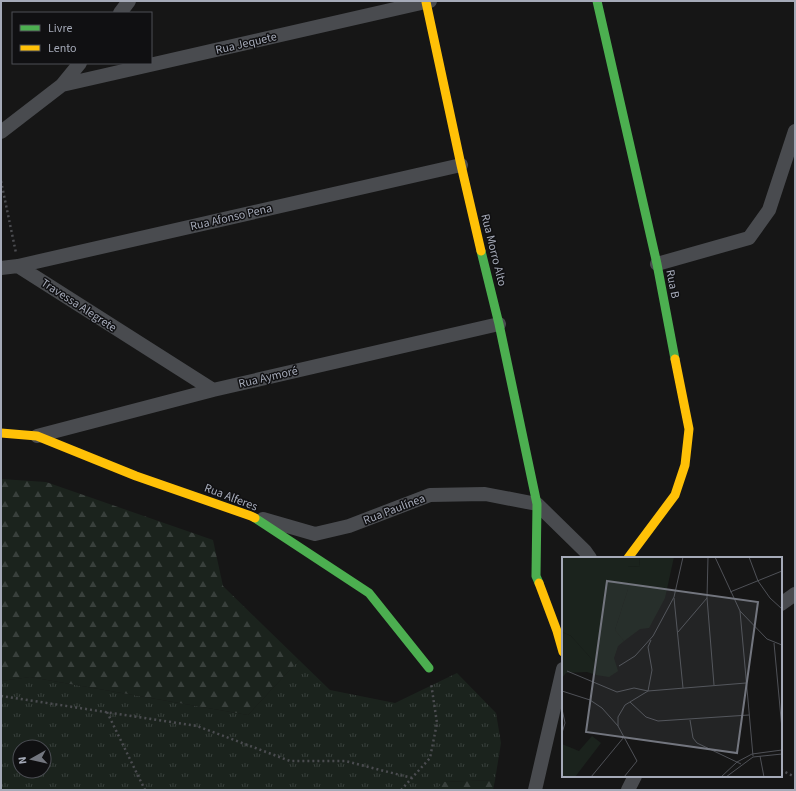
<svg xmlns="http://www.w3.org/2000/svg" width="796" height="791" viewBox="0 0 796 791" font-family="'Source Sans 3',sans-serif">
	<defs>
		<pattern id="grass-tufts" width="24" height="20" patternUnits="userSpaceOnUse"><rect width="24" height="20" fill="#1b231d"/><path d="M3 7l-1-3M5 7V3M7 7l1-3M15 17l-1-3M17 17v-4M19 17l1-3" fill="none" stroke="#39403c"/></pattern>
		<pattern id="forest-firs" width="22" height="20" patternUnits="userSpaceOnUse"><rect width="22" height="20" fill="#1b231d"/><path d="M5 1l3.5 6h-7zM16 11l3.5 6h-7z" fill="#39403c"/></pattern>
	</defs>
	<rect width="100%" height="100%" fill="#161616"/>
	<!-- grass -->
	<path fill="url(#grass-tufts)" fill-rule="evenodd" d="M299,660L330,690L395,703L457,673L496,713L501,743L495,780L443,782L437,790H1V681L30,677L248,715ZM20,747H44V771H20Z"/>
	<!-- forest -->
	<path fill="url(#forest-firs)" d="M1,479L46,482L213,540L223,586L299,660L248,715L30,677L1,681Z
		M495,780L493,790H437L442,782Z"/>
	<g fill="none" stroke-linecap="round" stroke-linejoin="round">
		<!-- path -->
		<path stroke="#4b4c50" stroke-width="2.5" stroke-dasharray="2 3" stroke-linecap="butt" d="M1,181L16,253
			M1,696L197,726L290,761H345L412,778
			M107,712L145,790
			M781,770L795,777
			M401,790L430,758L437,723L431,683"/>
		<!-- street -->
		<path stroke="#494b4f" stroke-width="14" d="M120,13L129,1
			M62,85L430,1
			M1,132L62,85L80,63
			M657,264L749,238L769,210L795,131
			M18,266L213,390
			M1,268L18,266L461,165
			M37,436L213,390L499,324
			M263,519L315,534L349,526L430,495L485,494L537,504L585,551L590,558
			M781,604L795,594
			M535,790L563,669
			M628,790L635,776"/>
		<!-- fast -->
		<path stroke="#4caf50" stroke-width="9" d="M597,1L657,264L675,359
			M481,251L499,324L537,504L536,576L539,583
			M255,518L369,593L429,668"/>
		<!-- slow -->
		<path stroke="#ffc107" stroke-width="9" d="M426,2L461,165L481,251
			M1,433L37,436L136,476L251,516L255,518
			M628,558L675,495L685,465L689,429L675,359
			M539,583L557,631L563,652"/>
	</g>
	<g text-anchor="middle" stroke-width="3" stroke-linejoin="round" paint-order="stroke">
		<!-- street labels -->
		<g font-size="12" fill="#a5aab8" stroke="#101012">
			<text transform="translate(246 43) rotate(-13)" y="4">Rua Jequete</text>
			<text transform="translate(231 217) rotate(-13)" y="4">Rua Afonso Pena</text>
			<text transform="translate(494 250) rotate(76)" y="4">Rua Morro Alto</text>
			<text transform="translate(673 284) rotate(79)" y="4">Rua B</text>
			<text transform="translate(79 305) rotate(33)" y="4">Travessa Alegrete</text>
			<text transform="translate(268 377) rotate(-13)" y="4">Rua Aymoré</text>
			<text transform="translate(231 497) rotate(21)" y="4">Rua Alferes</text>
			<text transform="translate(394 509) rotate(-21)" y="4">Rua Paulínea</text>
		</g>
	</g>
	<!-- overview -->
	<g transform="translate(562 557)">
		<rect width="220" height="220" fill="#161616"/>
		<path d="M0,0H77L78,9L66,10V32L53,73L62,84L56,89L52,101L56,114L47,120L34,118L35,108L9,79L0,75Z" fill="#1b231d"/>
		<path d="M77,0H112L103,41L87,71L78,72L62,84L53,73L66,32V10L78,9ZM0,75L9,79L35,108L34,118L25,115L4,116L0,121ZM30,179L39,186L13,220H0V187L17,194Z" fill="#1b231d"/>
		<path fill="none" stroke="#4f5157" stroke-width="1" d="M146,0L145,41L152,128M153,0L178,54L205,82L220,88M187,0L196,24L208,41L220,52M168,35L220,14M112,41L121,131M178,54L191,199M116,75L145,41M212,86L220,172M57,109L73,99L91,79L112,40L121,0M5,114L55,135L72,131L86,134L184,126M0,134L28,143L40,151L56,169L75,204L62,220M68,145L84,160L96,164L187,158M0,152L3,166L0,176M128,163L131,181L135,186L179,207M56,169V160L63,148L86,134L90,113L86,90L89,83M198,199L202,220M29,220L62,180M159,220L175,205L190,197L220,193M164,220L191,200L220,197"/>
		<path fill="#73767f" fill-opacity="0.15" stroke="#73767f" stroke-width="2" d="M45,24L196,45L175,196L24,175Z"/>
		<rect width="220" height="220" fill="none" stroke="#a5aab8" stroke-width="2"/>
	</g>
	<!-- border -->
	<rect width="796" height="791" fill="none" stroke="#a5aab8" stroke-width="4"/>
	<!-- legend -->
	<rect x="12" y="12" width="140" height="52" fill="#101012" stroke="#4c4e54"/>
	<rect x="20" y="25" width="20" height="6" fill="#4caf50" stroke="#4c4e54"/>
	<text x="48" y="32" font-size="12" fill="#a5aab8">Livre</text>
	<rect x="20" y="45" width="20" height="6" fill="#ffc107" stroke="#4c4e54"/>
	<text x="48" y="52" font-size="12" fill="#a5aab8">Lento</text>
	<!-- north arrow -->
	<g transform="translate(32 759) rotate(262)"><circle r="19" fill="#101012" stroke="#4c4e54"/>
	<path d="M0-3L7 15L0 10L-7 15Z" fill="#73767f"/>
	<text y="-6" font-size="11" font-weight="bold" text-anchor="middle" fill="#a5aab8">N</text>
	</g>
</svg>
